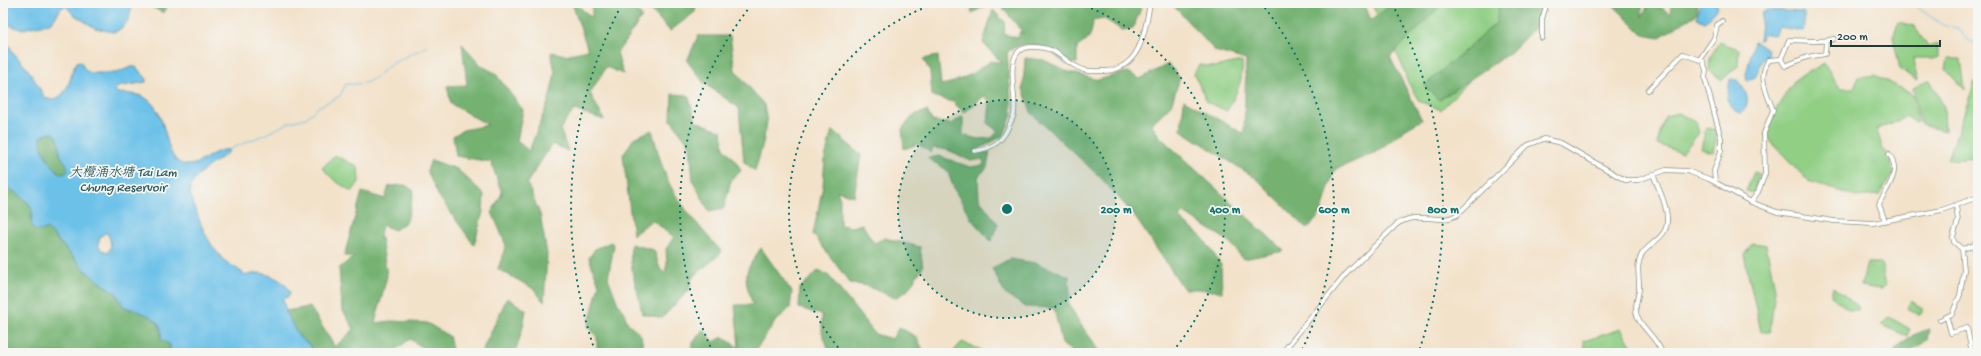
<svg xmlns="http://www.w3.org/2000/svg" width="1981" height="356" viewBox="0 0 1981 356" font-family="'Gochi Hand','LXGW WenKai TC',sans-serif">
	<rect width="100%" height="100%" fill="#f6f6f2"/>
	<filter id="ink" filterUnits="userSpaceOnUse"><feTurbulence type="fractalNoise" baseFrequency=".025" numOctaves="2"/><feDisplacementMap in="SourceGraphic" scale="8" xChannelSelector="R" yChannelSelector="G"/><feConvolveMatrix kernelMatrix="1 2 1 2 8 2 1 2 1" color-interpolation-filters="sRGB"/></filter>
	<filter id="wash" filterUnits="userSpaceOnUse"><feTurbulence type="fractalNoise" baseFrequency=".012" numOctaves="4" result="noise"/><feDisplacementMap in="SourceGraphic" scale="16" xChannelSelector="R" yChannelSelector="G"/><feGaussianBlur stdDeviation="0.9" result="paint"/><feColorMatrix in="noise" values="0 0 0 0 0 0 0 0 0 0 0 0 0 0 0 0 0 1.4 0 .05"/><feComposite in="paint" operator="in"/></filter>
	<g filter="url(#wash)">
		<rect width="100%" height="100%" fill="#f3e2ca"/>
		<!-- green -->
		<path fill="#91cf85" stroke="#58865c" d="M1371,3H1511V35L1441,110L1419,101L1406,79L1405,72L1390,38Z
			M1898,22L1914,26L1928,47L1938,44V58H1914L1917,81L1900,69L1893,37Z
			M1719,42L1739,49L1738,66L1722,80L1709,70L1710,58Z
			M1948,59H1961L1965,90L1946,70Z
			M1242,61C1244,80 1236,94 1227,111L1207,102L1194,74L1199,65L1215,67Z
			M1824,63L1840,88H1854L1859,77L1876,75L1913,95L1918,122L1916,123L1906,116L1890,125L1876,128L1883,149L1890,158L1893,175L1879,195L1857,197L1808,181L1765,135L1776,109L1794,81Z
			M1930,80L1944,107L1945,131L1921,125L1913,88Z
			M1975,81L1978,86V158L1948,160Z
			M1678,113L1696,122L1699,133L1682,153L1657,144L1665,116Z
			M1706,128L1718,130L1713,152L1701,149Z
			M335,155L358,167L359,182L352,192L334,180L322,168Z
			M1754,172L1760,174L1753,193L1746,191Z
			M1753,243L1766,245L1775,289L1770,332H1761L1744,255Z
			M1867,263H1881L1886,285L1881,289L1861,286Z
			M1833,287L1858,306V310H1849L1831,296Z
			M1911,301L1924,309L1920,315L1907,308Z
			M1889,317L1910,329L1907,336L1881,325Z
			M1621,329L1635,351L1634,353H1586L1584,341Z
			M962,342L981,350L978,353L953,352Z"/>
		<!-- forest -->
		<path fill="#74b272" stroke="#4a7853" d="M149,3H169L164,13L150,6Z
			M572,3H575L592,18V3H696L695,12L670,31L651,10L631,4L642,17L617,53L623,74L606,67L590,93L604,120L574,110L560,129L568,151L552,144L527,183L540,214L547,254L544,302L534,289L498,269L506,245L492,212L502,193L491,162L456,156L453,136L463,130L488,125L451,104L447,86L467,85L462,44L482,66L495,73L523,110L517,141L529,151L549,100L555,73L551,52L565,55L588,50Z
			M971,3H991L972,13Z
			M1007,3H1143L1133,28L1122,30L1103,18L1093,20C1092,35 1090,39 1077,47V63L1065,64C1047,47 1030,36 1007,52L1012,114L1004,135L974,152H990L987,168L978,177L979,199L998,224L991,241L972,220L954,189L947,170L927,158L939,156L970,167L984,165L983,159L971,161L948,150L933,148L931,153L918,144L904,149L902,129L914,115L927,111L932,121L951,124L963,116V135L978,139L992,138L998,131L988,124L990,102L984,96L964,113L953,102L932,96L930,71L923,59L938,56L941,85C960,82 975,72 991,61L1002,63L983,43L993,10L1005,22L1004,34L1018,38L1020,31L1024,34L1003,8Z
			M1171,3H1364L1371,20L1394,3H1443L1390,57L1422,120L1406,129L1376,152L1334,170L1321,214L1307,229L1257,179L1181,130L1184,100L1244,134L1246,60L1215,51Z
			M1499,3H1546L1534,28L1511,52L1439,100L1424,86L1496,23Z
			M1616,3H1642V17L1649,3L1661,7L1670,14L1671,5L1670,3H1697V14L1660,37L1642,34L1613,5Z
			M698,36H730L735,70L764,105L767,122L763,143L755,171L744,162L739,108L704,83L687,61Z
			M1025,58L1044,60L1066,71L1098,80L1127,72L1140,79L1168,64L1180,78L1171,105L1151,124L1160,137L1284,251L1243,259L1230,242L1182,212L1179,218L1203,238L1221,265L1222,292L1198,289H1184L1133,214L1100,177L1032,114L1023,89Z
			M672,94L688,95L696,121L722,131L724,148L737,163L741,171L731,180L724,208L709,211L693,181L690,145L671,120Z
			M652,130C657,148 661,166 669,183C680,206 705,233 722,252L692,278L689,290L662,318L642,314C639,290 628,269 631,244L654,250L660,269L665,273L667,263L666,249L674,237L652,220L633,235L623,155L634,138Z
			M832,130L861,155L854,196L837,191L840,199V225L852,227L862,224L874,243L885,238L920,247L923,267L907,291L895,298L867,286L850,283L813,234L823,186L825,158Z
			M49,133L55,134C61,141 58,148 61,156C64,162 68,164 68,171L64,174L59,173C52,165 38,149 41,137Z
			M431,160L457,169L484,194L483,212L474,245L438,195L427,171Z
			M405,185L414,191L407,221L395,230L382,225L379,240L381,238L387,276L375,323L392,321L427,323L449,336L453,353H431L410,339L397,349L371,353H312L311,346L299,337L285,311L310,307L335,347L354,329L342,309L339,268L355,256H344L362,192L385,199L389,186Z
			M5,188C15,189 27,201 32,209L31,222L49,229L58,241L88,273L117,294L125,308C136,309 157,316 161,329C162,332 161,336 161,339L170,345V353H3V189Z
			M611,242L614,245L608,278L618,304L624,312L627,322L641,335L644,353H597V337L588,326L599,285L589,258L595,249Z
			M761,248L792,292L790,308L774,323L763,340L753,353H692L693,343L703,329L714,342L723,337L739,348L735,305H753C743,276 743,274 761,248Z
			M1010,259L1036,263L1069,276L1070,295L1068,303L1081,325L1100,351L1099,353H1073L1062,344L1054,308L1026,307L1005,294L992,268Z
			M819,270L829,276L875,334L892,339L899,327L916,337L925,353H830L822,332V315L799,308L800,288Z
			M507,298L526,310L523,327L515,353H481Z
			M1929,329L1927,340C1918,347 1906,356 1894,351L1913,335Z"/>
		<!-- water -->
		<path fill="#6cc1e9" stroke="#467f8e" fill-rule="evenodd" d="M3,3H131C133,15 125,30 113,32L95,28L73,14L66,6C56,8 58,20 49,23C47,24 23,29 21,29C14,28 10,23 3,25Z
			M1700,3H1716L1718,7L1705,22L1697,18Z
			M1767,10L1803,12L1805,17L1803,31L1779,27L1774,35L1766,34L1759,41L1762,13Z
			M3,34L12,51L30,72L45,98L53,100C73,93 69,70 78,61L81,62L85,70L91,73H116L131,67H136L147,79L146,82L118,87L115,90L117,93C126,94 135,93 144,97C170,111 162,157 182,164C199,170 212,148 228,150V153C216,161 189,177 190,193C198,217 205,242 224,260C230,266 238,268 245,275C250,276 252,273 257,273C269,273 286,281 290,292L289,296L283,299L287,315L299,337L311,346L312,353H170V345L161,339C161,336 162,332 161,329C157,314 134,311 123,306L117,294L88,273L47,228L41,231L34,230C29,223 33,218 32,211C31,201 12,187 3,189ZM49,133L55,134C61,141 58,148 61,156C64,162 68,164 68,171L64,174L59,173C52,165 38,149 41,137ZM105,233L108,234C110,239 113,248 108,252L101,250L98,244L100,237Z
			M1754,42L1768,49L1769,55L1762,60L1756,76L1747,81L1746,74Z
			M1730,79L1737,80C1746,91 1752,101 1742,113L1735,111L1727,100Z"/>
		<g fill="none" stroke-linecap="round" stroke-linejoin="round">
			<!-- stream -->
			<path stroke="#6cc1e9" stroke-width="1" d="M1910,3L1945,26L1958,28L1965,38L1978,45
				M228,150L266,134L290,122L306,118L318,107L340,96L346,84C375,85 371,78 392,64C404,57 416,52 428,46"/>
		</g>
	</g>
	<g filter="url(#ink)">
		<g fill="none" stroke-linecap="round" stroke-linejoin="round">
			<!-- minor casing -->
			<g stroke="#89907f" stroke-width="5.5">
				<path id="minor" d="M1542,38V19L1547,3
					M1700,59L1714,38L1717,25L1722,21
					M1781,59L1785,66L1807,57L1825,54L1826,41
					M1648,90L1683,54L1703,61L1706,70L1705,79L1721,138V151L1714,171L1715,182
					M975,151C991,149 1002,142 1008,128C1010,123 1013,118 1014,114C1017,98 1006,63 1019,51C1022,48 1029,47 1033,47C1061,47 1062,63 1084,70C1091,72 1099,71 1106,71C1141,68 1145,31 1150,3
					M1653,174C1658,188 1668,206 1667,221C1667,238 1650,242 1642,254C1635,266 1640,278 1639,290C1638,298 1635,304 1636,312C1638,326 1657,337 1662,353
					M1751,202L1758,192L1765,174L1764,133L1773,110C1767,93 1757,76 1769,60L1781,59L1789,40C1804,40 1818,43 1834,39
					M1885,221L1879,204C1887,187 1902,172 1889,154
					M1962,249L1973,246L1978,241
					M1947,318L1951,333L1967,328L1972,353
					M1940,320L1952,314L1960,295L1964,270L1962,249L1954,242L1953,237L1958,221L1956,205
					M1282,353L1346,274L1396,225C1418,209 1437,226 1457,215L1528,145L1544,139L1561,143L1625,180H1638L1666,170L1687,171L1709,179L1751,202L1777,212L1834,221L1873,223L1942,210L1978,197"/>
			</g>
			<!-- minor -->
			<use href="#minor" stroke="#fff" stroke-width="4"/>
		</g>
	</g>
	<!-- distance rings -->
	<circle cx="1007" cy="209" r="109" fill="#0f766e" fill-opacity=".12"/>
	<g fill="none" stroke="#0f766e" stroke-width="2" stroke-dasharray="2 4">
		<circle cx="1007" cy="209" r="109"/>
		<path d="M842 352A218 218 0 0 1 934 4M1080 4A218 218 0 0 1 1172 352"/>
		<path d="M713 352A327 327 0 0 1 753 3M1261 3A327 327 0 0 1 1301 352"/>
		<path d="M595 351A436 436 0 0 1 622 4M1392 4A436 436 0 0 1 1419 351"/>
	</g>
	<g text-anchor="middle" stroke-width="3.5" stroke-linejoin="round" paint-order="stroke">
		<!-- water labels -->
		<g font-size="13" font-style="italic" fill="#325e61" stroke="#f6f6f2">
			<text x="123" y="176">大欖涌水塘 Tai Lam<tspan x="123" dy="15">Chung Reservoir</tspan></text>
		</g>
	</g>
	<circle cx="1007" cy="209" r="6" fill="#0f766e" stroke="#f6f6f2" stroke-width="2"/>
	<g font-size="12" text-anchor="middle" font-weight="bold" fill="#0f766e" stroke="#f6f6f2" stroke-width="3.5" stroke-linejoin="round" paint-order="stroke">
		<text x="1116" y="213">200 m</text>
		<text x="1225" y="213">400 m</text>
		<text x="1334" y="213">600 m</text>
		<text x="1443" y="213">800 m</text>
	</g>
	<!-- margin -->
	<rect width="1981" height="356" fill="none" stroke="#f6f6f2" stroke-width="16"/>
	<!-- scale -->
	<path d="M1831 40v6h109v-6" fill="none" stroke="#1f3d34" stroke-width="2"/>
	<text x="1837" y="40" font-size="12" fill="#1f3d34" stroke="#f6f6f2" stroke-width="3" paint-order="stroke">200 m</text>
</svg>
